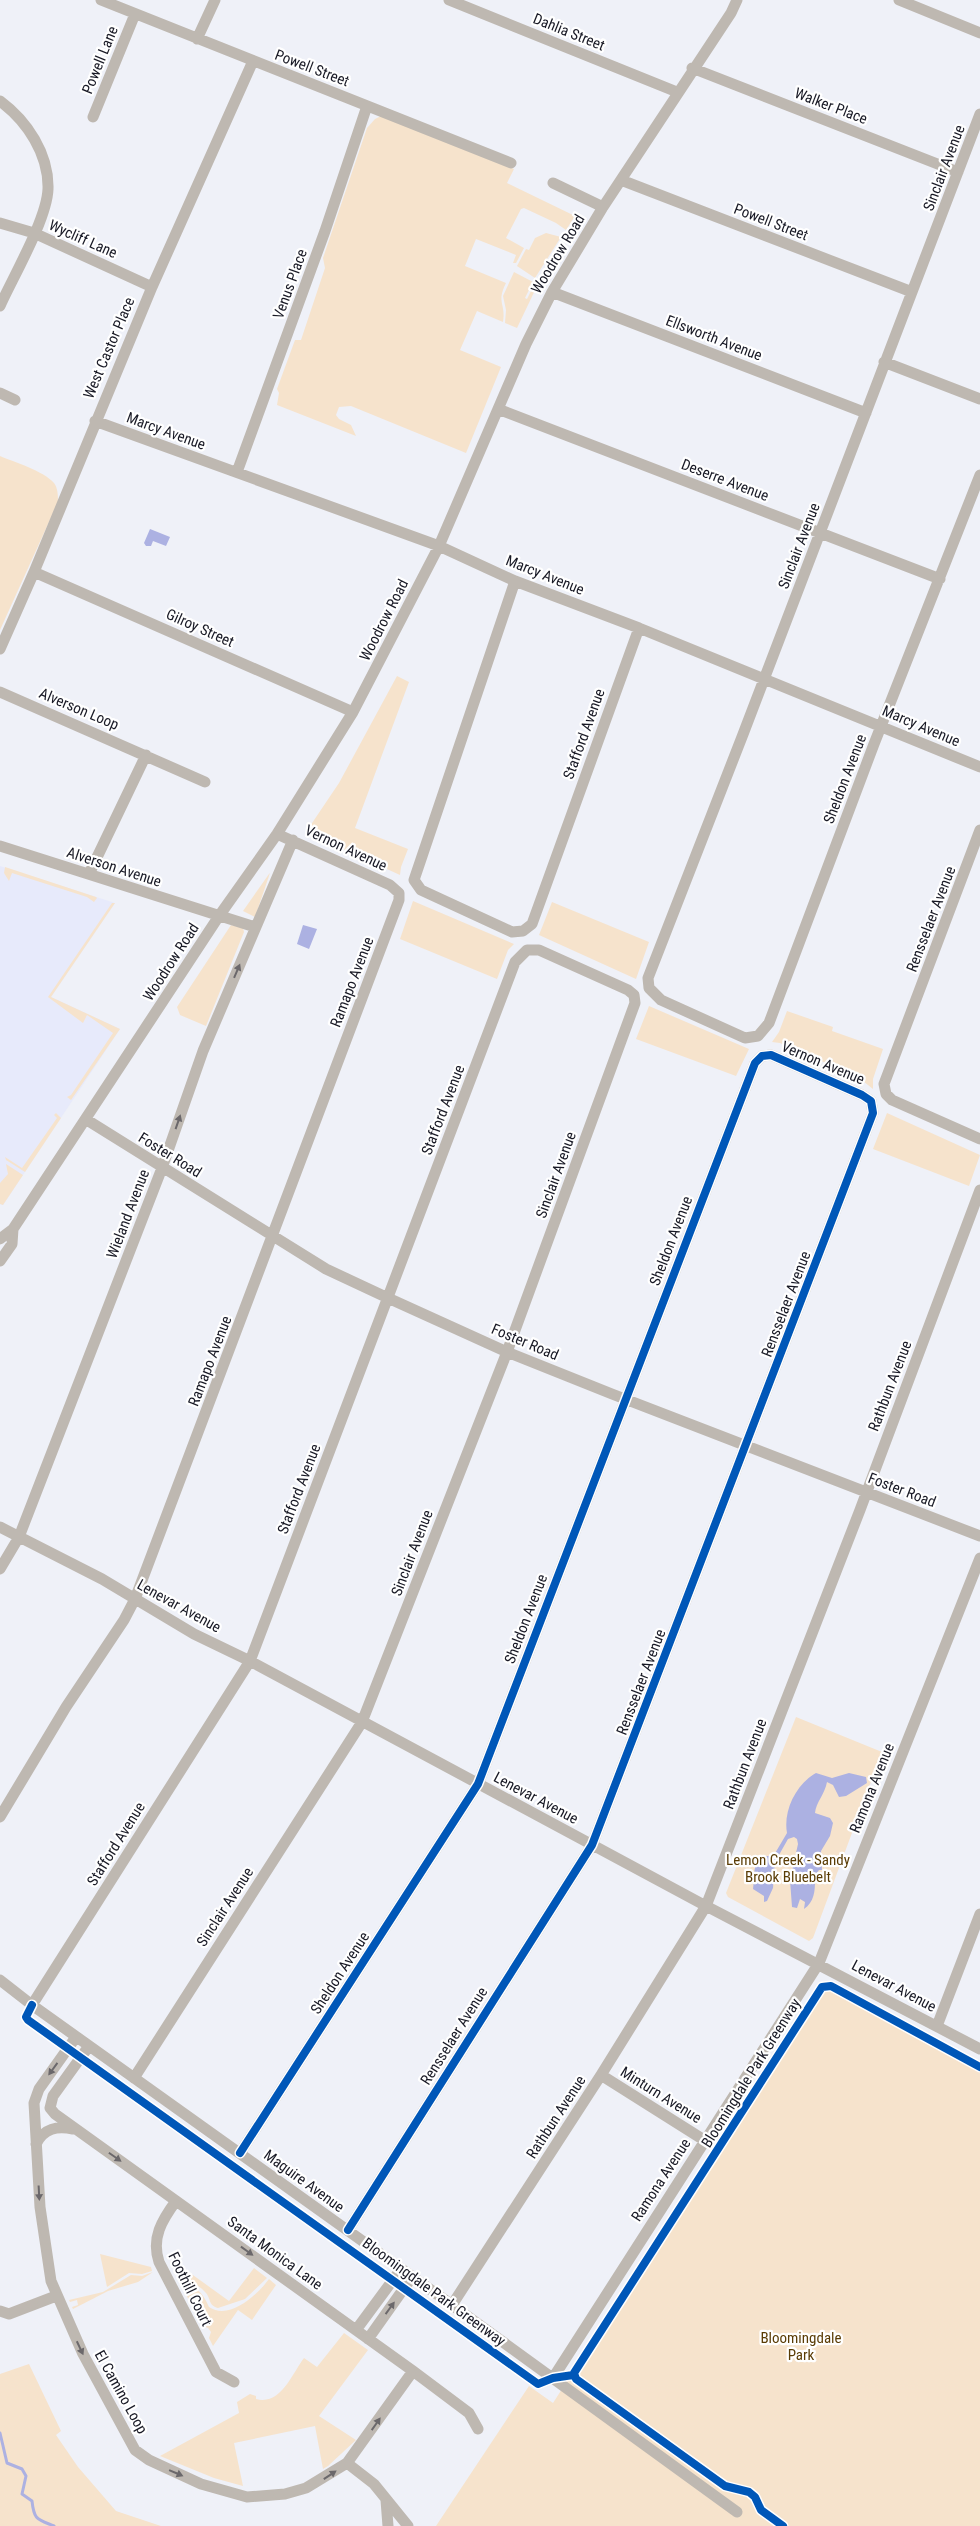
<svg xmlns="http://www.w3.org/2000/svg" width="980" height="2526" viewBox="0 0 980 2526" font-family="'Roboto Condensed',sans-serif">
	<rect width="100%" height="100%" fill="#eff1f8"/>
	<!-- built -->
	<path fill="#e7eafb" d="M0,866L115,903L51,997L120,1029L3,1205L0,1204Z"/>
	<!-- green -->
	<path fill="#f6e3cc" d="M381,116L514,169L507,183L575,216L566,230L556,223L524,208L521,209L506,238L524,248L516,263H513L516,255L476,239L465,266L506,283C496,303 506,303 503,322L477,311L460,350L501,367L466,453L351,406L339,407L336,415L339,419L351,425L356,436L277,405L279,393L277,389L295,340H301L325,268L323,258L367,128L375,119Z
		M546,233L561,237L535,278L517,266L526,249L529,250L535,238Z
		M514,272L533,282L525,298L527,299L535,283L538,284L517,328L505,323L506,310L503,296Z
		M0,456C14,462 44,471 54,483C58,488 58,496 58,502L0,630Z
		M397,676L409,682L355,828L408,849L401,867L400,875L306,832L339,783Z
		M5,867L96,897L97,898L94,902L87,897L12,873L9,881L4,873Z
		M270,873L255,917L243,911L269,874Z
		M413,901L514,944L508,950L497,979L400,939Z
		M552,902L649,942L636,979L539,935Z
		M112,903H115L51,997L120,1029L71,1100L67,1097L71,1095L113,1033L87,1015L83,1023L48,997Z
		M231,925L243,928L244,932L206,1026L180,1015L177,1007Z
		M649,1006L749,1049L736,1076L636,1039Z
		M787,1011L833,1027L832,1031L883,1049L873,1079V1089L858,1077L780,1043L772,1042L779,1032Z
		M56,1113L61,1118L25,1172L6,1160L5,1157L22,1168L57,1118L54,1115Z
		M887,1113L980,1155L969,1186L873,1149Z
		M6,1164L23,1175L3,1205L0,1204V1183L8,1174Z
		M796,1717L882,1752L813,1938L809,1941L728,1897L726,1893Z
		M824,1981L980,2063V2526H436L529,2386L553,2403Z
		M100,2254L151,2267L152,2271L142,2274L129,2273L107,2287Z
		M172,2260L229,2301L254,2268L267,2278L245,2299L218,2308C208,2305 211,2299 206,2293C193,2278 178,2282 170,2262Z
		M153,2272L138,2282L108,2291L73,2309L72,2307L78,2305L77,2300L70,2302L69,2300L103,2292L131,2275L142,2276Z
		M177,2278H179C196,2290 200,2287 209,2307C230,2321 258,2294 269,2279L276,2285L252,2320L238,2310L213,2346L209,2338L211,2332L208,2328L203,2326Z
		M344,2333L368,2350L319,2416L356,2440L328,2466L323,2469L315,2426L234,2443L243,2486L214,2478L160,2456L239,2413L237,2402L250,2394L256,2396V2399C281,2406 293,2372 304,2358L317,2367Z
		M29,2364L61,2431L56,2435L78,2467L116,2511L161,2526H0V2374Z"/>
	<!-- water -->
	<path fill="#acb1e2" d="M150,529L170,537L166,546L153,541L151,546H146L144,543Z
		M303,925L317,929L309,949L297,944Z
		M816,1773L832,1778L849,1773L866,1777L867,1783L846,1796L839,1797L833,1785L827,1782C825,1794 816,1802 815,1813L830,1818L833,1823L830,1836L821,1851L822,1870H819L815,1875C815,1887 816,1901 804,1909L805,1902L800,1899L797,1908L792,1907L790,1880L798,1844L797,1839L794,1837L788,1839L775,1862L773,1888L767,1901L764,1902V1896L753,1889C755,1879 751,1859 766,1856C769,1856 772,1856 774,1855L787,1833C783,1811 796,1784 816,1773Z"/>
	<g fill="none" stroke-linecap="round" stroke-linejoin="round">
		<!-- stream -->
		<path stroke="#acb1e2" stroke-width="3" d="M0,2433L7,2463L22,2469L26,2476L22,2494L32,2501C34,2520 37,2519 54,2526"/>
		<!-- minor -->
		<path stroke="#beb8b1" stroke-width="11" d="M101,0L511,163
			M449,0L677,92
			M899,0L980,33
			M197,39L215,0
			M692,68L958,172
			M0,101C27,121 49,154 48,189C47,219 13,277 0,306
			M980,114C870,403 761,691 648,978L649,988L661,1000L745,1038L758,1036L769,1023L874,744L980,475
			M93,117L135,14
			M621,180L912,292
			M553,183L603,207
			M0,223L34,233L152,287
			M552,292L866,413
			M884,362L980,399
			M0,393L15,400
			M498,409L940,579
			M95,421L439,546L515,581L639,628L980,767
			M237,472L325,231L367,106
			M34,572L353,712
			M515,581L414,880L421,890L512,932L523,931L532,924L639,628
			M0,649L34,572L152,287L253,61
			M0,692L205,782
			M980,830L884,1084L886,1094L892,1100L980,1139
			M0,846L255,927
			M89,874L146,755
			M87,1120L326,1269L388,1298L507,1352L612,1394L980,1536
			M0,1239L13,1229L219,916L277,834L353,712L439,546L526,344L552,292L603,207L731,13L737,0
			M0,1261L12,1244L13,1229
			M0,1527L102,1579L194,1634L250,1661L706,1906L980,2049
			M0,1569L19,1537L162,1168L203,1051L293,840
			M0,1817L66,1707L124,1620L135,1599L399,900V893L390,885L277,834
			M0,1980L32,2005L452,2305L737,2512
			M32,2005L250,1661L515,962L527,950H539L628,990L634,995L635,1003L507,1352L362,1722L134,2078
			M937,2026L980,1914
			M76,2037L39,2089L34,2103L40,2207L51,2281L83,2354L135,2450L149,2460L201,2484L247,2497L285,2494L306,2488L347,2463L413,2371
			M89,2046L53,2096L50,2108L55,2114L413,2371L469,2413L478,2429
			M601,2075L704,2140
			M36,2144C44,2128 57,2126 73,2129
			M240,2153L478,1784L755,1063L762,1056L771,1055L862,1095L871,1101L873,1113L592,1845L348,2230
			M176,2201C162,2220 151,2238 159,2262L216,2372L234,2382
			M452,2305L601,2075L706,1906L860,1510L980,1190
			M0,2311L9,2314L56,2296
			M356,2330L401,2269
			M368,2339L412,2277
			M553,2378L819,1963L980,1558
			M347,2463L374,2484L408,2526
			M386,2500L388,2526"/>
		<!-- cycleway casing -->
		<g stroke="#fff" stroke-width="11">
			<path id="cycleway" d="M32,2005L26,2017L28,2020L538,2384L553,2378L573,2375
				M240,2153L478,1784L755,1063L762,1056L771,1055L862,1095L871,1101L873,1113L592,1845L348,2230
				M783,2526L761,2510L755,2497L749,2492L725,2486L576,2379L574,2373L822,1987L831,1986L980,2067"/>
		</g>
		<!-- cycleway -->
		<use href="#cycleway" stroke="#0057b8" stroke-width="8"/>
	</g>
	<!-- one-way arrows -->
	<defs><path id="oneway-solid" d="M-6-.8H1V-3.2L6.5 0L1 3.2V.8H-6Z" transform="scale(1.25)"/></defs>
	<g fill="#6b686b">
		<use href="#oneway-solid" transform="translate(237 971) rotate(-67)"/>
		<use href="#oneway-solid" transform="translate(178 1122) rotate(-71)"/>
		<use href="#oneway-solid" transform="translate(53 2069) rotate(126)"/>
		<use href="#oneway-solid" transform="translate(115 2157) rotate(35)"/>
		<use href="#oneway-solid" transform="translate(39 2193) rotate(87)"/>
		<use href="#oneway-solid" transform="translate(247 2251) rotate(36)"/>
		<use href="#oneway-solid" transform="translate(390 2308) rotate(-54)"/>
		<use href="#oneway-solid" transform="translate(80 2348) rotate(65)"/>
		<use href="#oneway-solid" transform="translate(376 2424) rotate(-55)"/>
		<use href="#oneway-solid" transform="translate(176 2473) rotate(23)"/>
		<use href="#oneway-solid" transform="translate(330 2475) rotate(-34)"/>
	</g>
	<g text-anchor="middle" stroke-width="4.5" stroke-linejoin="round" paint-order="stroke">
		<!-- street labels -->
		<g font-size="15" fill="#181925" stroke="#fff">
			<text transform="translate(569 32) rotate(22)" y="5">Dahlia Street</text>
			<text transform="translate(100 60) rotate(-68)" y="5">Powell Lane</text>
			<text transform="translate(312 68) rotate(21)" y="5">Powell Street</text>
			<text transform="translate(831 106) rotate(21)" y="5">Walker Place</text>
			<text transform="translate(944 168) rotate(-69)" y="5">Sinclair Avenue</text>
			<text transform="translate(771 222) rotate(21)" y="5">Powell Street</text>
			<text transform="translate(83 239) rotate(24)" y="5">Wycliff Lane</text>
			<text transform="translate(558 254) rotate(-59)" y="5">Woodrow Road</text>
			<text transform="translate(290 284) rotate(-70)" y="5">Venus Place</text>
			<text transform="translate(714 338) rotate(21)" y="5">Ellsworth Avenue</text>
			<text transform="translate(109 348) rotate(-67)" y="5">West Castor Place</text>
			<text transform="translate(166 431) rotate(20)" y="5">Marcy Avenue</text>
			<text transform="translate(725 480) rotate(21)" y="5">Deserre Avenue</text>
			<text transform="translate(799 546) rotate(-69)" y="5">Sinclair Avenue</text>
			<text transform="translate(545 575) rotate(22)" y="5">Marcy Avenue</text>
			<text transform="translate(384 620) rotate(-63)" y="5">Woodrow Road</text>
			<text transform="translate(200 628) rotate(24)" y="5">Gilroy Street</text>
			<text transform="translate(79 709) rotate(23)" y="5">Alverson Loop</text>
			<text transform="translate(921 726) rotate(23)" y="5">Marcy Avenue</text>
			<text transform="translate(584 734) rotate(-70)" y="5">Stafford Avenue</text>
			<text transform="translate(845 779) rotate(-69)" y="5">Sheldon Avenue</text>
			<text transform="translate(346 848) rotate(25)" y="5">Vernon Avenue</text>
			<text transform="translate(114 867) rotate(18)" y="5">Alverson Avenue</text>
			<text transform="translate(931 919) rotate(-69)" y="5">Rensselaer Avenue</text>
			<text transform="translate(171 962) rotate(-57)" y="5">Woodrow Road</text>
			<text transform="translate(352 982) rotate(-69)" y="5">Ramapo Avenue</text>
			<text transform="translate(823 1063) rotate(23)" y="5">Vernon Avenue</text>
			<text transform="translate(443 1110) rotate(-69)" y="5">Stafford Avenue</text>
			<text transform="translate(170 1155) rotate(32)" y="5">Foster Road</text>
			<text transform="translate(556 1175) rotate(-70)" y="5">Sinclair Avenue</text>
			<text transform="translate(128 1214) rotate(-69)" y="5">Wieland Avenue</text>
			<text transform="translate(671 1241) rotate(-69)" y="5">Sheldon Avenue</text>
			<text transform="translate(786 1304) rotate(-69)" y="5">Rensselaer Avenue</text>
			<text transform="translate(525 1342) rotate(23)" y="5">Foster Road</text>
			<text transform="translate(210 1361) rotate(-69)" y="5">Ramapo Avenue</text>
			<text transform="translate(890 1386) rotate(-69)" y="5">Rathbun Avenue</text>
			<text transform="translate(299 1489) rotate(-69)" y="5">Stafford Avenue</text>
			<text transform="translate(902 1490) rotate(21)" y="5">Foster Road</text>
			<text transform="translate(412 1553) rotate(-69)" y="5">Sinclair Avenue</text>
			<text transform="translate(179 1606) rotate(29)" y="5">Lenevar Avenue</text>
			<text transform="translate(526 1619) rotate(-69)" y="5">Sheldon Avenue</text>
			<text transform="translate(641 1682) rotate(-69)" y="5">Rensselaer Avenue</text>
			<text transform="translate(745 1764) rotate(-69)" y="5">Rathbun Avenue</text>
			<text transform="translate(872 1788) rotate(-68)" y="5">Ramona Avenue</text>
			<text transform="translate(536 1798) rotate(28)" y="5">Lenevar Avenue</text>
			<text transform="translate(116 1844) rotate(-58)" y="5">Stafford Avenue</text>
			<text transform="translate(225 1907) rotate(-57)" y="5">Sinclair Avenue</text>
			<text transform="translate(340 1973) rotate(-57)" y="5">Sheldon Avenue</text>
			<text transform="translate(894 1986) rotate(28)" y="5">Lenevar Avenue</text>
			<text transform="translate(454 2036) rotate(-58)" y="5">Rensselaer Avenue</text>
			<text transform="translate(751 2073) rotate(-58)" y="5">Bloomingdale Park Greenway</text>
			<text transform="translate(661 2095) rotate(32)" y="5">Minturn Avenue</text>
			<text transform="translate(556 2117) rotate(-57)" y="5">Rathbun Avenue</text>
			<text transform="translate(661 2180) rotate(-57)" y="5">Ramona Avenue</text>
			<text transform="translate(304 2181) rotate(36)" y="5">Maguire Avenue</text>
			<text transform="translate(275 2253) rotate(36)" y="5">Santa Monica Lane</text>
			<text transform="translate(190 2289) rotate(64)" y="5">Foothill Court</text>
			<text transform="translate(434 2292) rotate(36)" y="5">Bloomingdale Park Greenway</text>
			<text transform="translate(121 2392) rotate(61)" y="5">El Camino Loop</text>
		</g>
		<!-- park labels -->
		<g font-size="15" fill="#5a3c05" stroke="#fff">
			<text x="788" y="1865">Lemon Creek - Sandy<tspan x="788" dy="17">Brook Bluebelt</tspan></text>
			<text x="801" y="2343">Bloomingdale<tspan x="801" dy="17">Park</tspan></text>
		</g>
	</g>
</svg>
